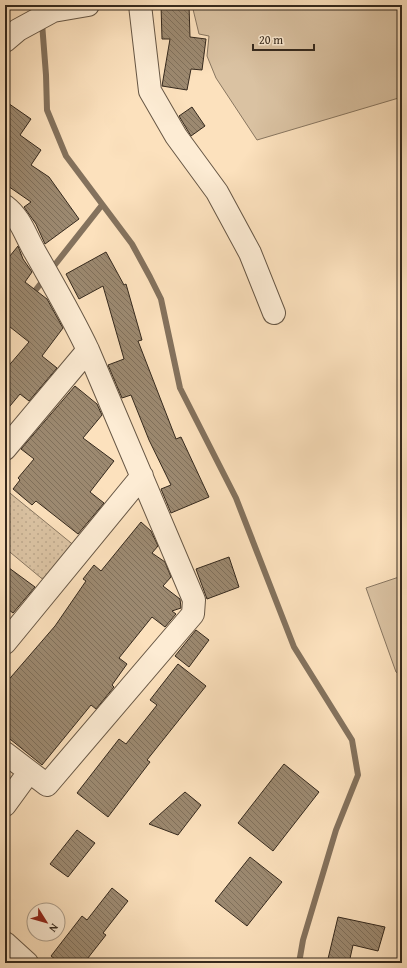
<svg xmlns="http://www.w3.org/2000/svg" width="407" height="968" viewBox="0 0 407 968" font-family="'Gentium Book Plus',serif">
	<defs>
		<pattern id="park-dots" width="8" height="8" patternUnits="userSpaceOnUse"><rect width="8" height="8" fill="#dac2a2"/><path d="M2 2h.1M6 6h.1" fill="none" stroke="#bca78b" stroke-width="1.8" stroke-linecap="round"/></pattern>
		<pattern id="building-back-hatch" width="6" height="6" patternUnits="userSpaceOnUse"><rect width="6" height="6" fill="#9c8970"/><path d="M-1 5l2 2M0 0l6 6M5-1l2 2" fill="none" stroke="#80705b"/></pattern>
	</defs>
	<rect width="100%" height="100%" fill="#fce1bd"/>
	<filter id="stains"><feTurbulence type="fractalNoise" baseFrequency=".005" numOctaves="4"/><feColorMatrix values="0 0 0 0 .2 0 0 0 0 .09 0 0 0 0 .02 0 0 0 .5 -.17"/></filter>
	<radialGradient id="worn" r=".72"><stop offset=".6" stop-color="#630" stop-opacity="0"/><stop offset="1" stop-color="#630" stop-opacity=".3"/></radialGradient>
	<!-- grass -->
	<path fill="#dac2a2" stroke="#887660" d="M192,5H402V97L257,140L216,78L207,56L209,36L199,34Z
		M402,576V676L396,672L366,588Z"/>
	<!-- park -->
	<path fill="url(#park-dots)" stroke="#887660" d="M5,489L76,547L46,582L5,548Z"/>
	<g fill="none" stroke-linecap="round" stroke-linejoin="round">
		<!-- stream -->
		<path stroke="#84725d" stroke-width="6" d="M42,23L46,75L47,110L66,156L132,244L150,277L161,299L180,388L236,498L294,647L352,740L358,775L336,830L303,940L299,963
			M50,271L102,205
			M31,296L45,278
			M5,329L13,319"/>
	</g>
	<!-- building -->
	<path fill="url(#building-back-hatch)" stroke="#35291d" d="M161,5H189L190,37L206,39L202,70L191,69L187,90L162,86L170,39H162Z
		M5,101L31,119L20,135L41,150L31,165L49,177L79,219L45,244L36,224L24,207L31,202L5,184Z
		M192,107L205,126L191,136L179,116Z
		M18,246L23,259L32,272L25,282L47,299L63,328L42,356L57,368L29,401L20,394L5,412V370L29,342L5,323V262Z
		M106,252L124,285L126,284L142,340L138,341L176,439L181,437L209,497L171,513L161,489L171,485L149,440L131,395L122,398L108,365L124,359L103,286L79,299L66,274Z
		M75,386L97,404L102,415L83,438L114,461L90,492L104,503L78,534L36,501L32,505L13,489L20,480L18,478L34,459L21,449Z
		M141,522L151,531L158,546L152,553L165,562L171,577L163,586L180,599L181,608L172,611L176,614L165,627L152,617L119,658L127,664L112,685L114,687L96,709L91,705L42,765L5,735V684L55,626L86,581L83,579L94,565L101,571Z
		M229,557L239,587L207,599L196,569Z
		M5,565L35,587L13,613L5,607Z
		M196,630L209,640L189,667L175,656Z
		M178,664L206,686L147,760L150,762L108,817L77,793L119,739L126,744L157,705L150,700Z
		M284,764L319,792L273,851L238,823Z
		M185,792L201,805L178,835L149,824Z
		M77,830L95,843L68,877L50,864Z
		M250,857L282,882L247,926L215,901Z
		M112,888L128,901L103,933L106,935L84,963H60L51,956L82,916L87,920Z
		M338,917L385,927L378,951L353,945L349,963H327Z"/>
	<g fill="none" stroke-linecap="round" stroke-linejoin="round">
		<!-- street casing -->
		<g stroke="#675745" stroke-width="24">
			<path id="street" d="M140,5L150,91L176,136L217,192L250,253L274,313
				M5,41L18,30L53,11L88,5
				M5,206C21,218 25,235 35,252C53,284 72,316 88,350L194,600L193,614L47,785L5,753
				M5,449L88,350
				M5,643L142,476
				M5,805L29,772
				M5,943L27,963"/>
		</g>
		<!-- street -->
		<use href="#street" stroke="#fdecd4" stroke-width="22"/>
	</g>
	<!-- margin -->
	<rect width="407" height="968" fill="none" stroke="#fce1bd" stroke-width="20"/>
	<rect x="6" y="6" width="395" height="956" fill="none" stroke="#35291d" stroke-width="2"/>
	<rect x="10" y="10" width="387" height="948" fill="none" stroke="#35291d"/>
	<!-- north arrow -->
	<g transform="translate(46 922) rotate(127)"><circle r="19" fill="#fdecd4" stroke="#ad9e8b"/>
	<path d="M0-3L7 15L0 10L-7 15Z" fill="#8f2418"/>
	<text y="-6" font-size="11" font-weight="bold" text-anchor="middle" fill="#35291d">N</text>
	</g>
	<!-- scale -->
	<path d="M253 44v6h61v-6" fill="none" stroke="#35291d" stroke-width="2"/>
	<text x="259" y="44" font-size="12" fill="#35291d" stroke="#fdecd4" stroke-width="3" paint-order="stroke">20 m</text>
	<rect width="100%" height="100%" filter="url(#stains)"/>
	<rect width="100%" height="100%" fill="url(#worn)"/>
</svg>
